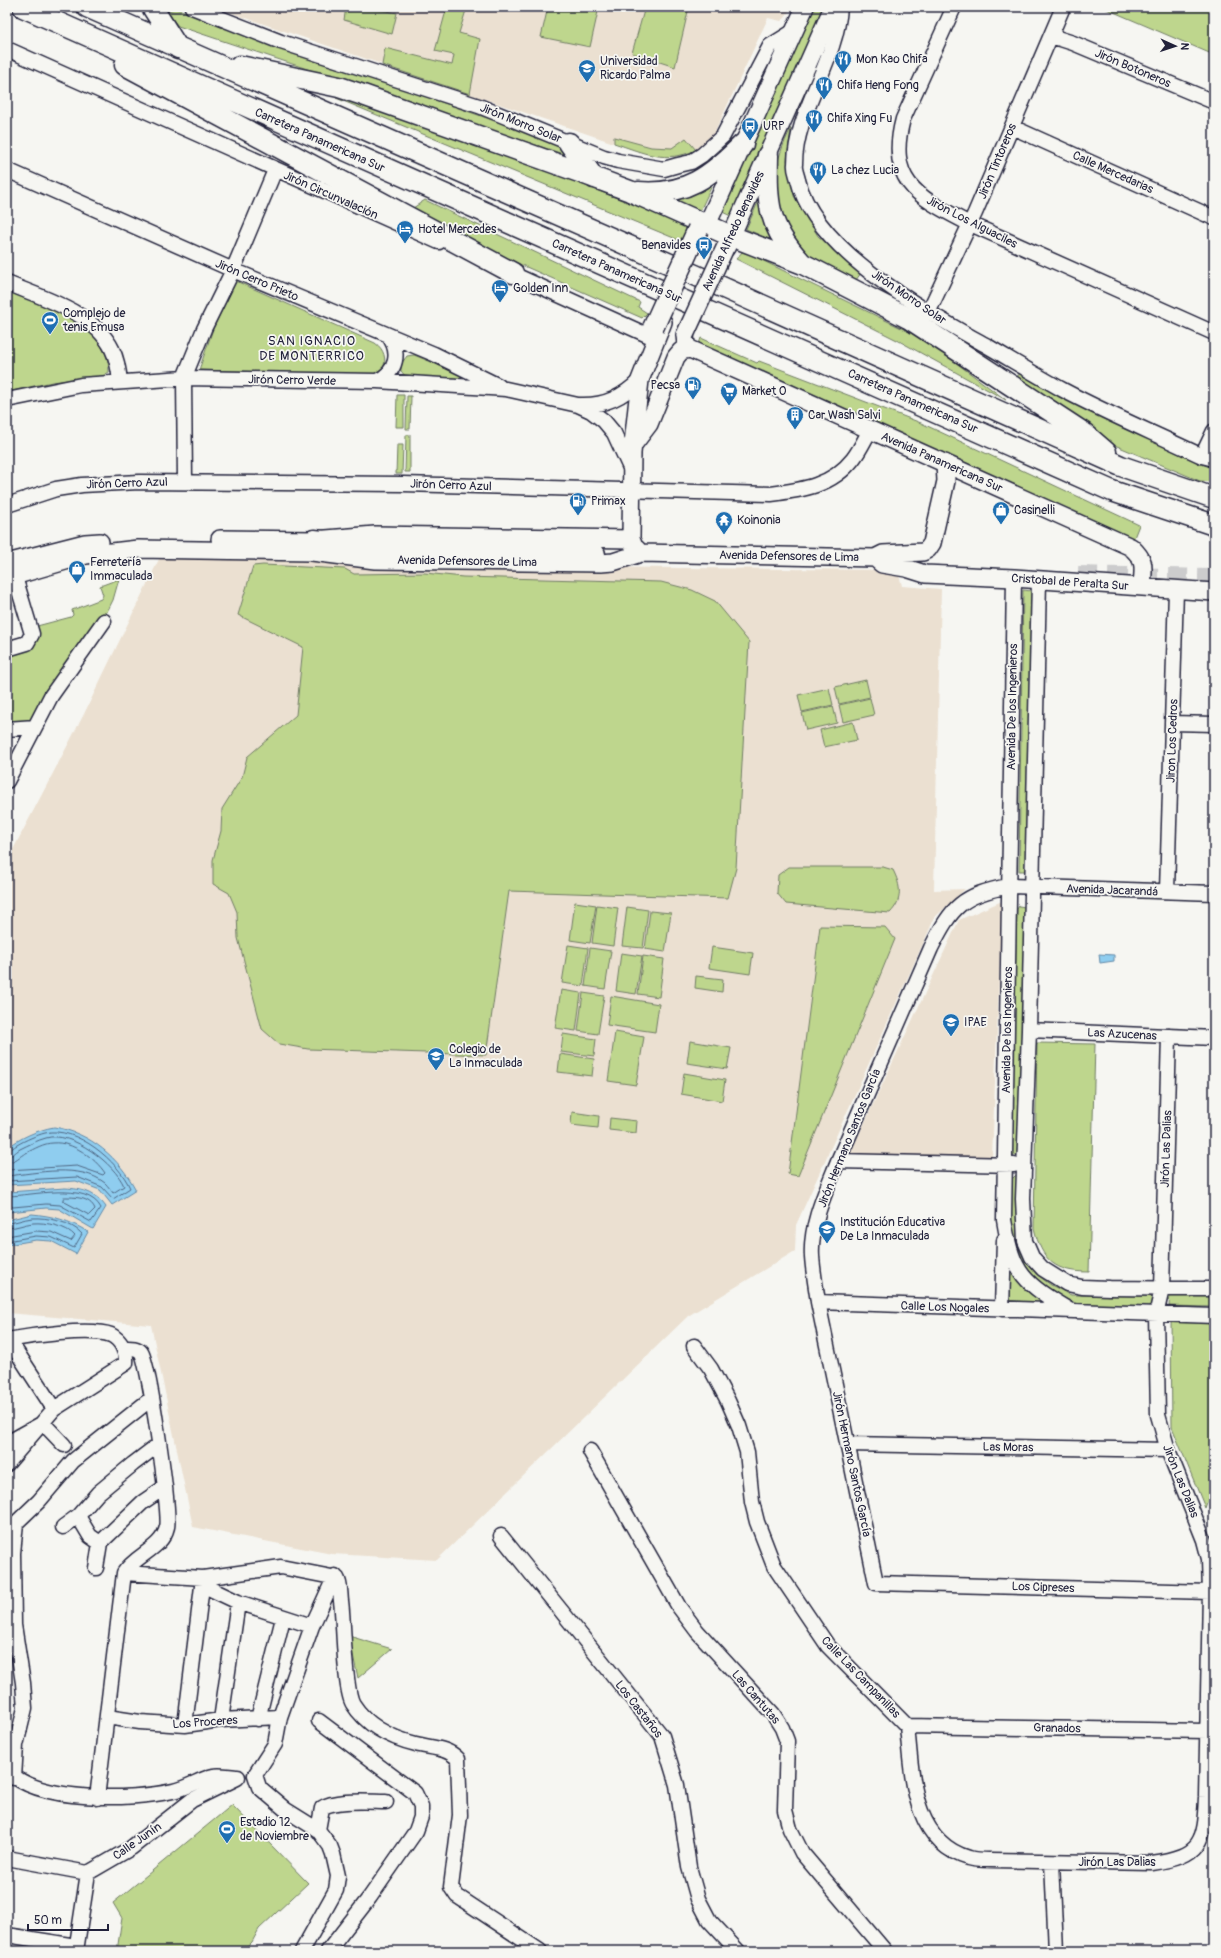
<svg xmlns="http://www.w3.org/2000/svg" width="1221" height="1958" viewBox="0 0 1221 1958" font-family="Pangolin,sans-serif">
	<rect width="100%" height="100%" fill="#f6f6f2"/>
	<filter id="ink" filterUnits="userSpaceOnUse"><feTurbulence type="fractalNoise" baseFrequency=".025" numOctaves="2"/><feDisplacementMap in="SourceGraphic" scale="8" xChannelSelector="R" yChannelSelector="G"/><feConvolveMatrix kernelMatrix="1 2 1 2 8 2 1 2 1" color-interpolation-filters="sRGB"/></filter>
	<g filter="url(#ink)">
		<!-- built -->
		<path fill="#ebe0d1" d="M214,7H791L785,18L781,21L768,18L714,134L696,150L675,157H661L646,154Z
			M162,553L568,567L890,570L899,575L902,586L941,589L934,890L965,889L935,917L796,1225L795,1251L688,1316L437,1560L332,1554L193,1527L151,1325L7,1313V861L84,714Z
			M1002,901L992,1159L850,1154L959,920Z"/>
		<!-- green -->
		<path fill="#bed68d" stroke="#707c64" d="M346,7H366L397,13L392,34L344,20Z
			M447,7H467L459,33L480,39L470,94L382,65L385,48L452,65L454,55L435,51Z
			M548,7H599L590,47L541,37Z
			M645,7H689L675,67L632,53Z
			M812,7H826L731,216L720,211Z
			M1103,7H1214V55L1102,7Z
			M175,8L552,141L569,156L178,26L167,12Z
			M342,96L543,169L688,226L681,241L336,98Z
			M791,128L787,160L794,196L818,236L861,273L856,280C835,269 807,259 790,241C786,237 785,227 783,221C770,184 774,163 791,128Z
			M614,137L651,147L672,148L686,138L696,150C665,164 644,153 614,143Z
			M716,177L699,213L662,197Z
			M764,189L778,243L746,229Z
			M425,200L640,302L638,307L647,313L642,318L499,255L410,210Z
			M743,251L924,339L1006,400L899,341L736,259Z
			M236,281L375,343C384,349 387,359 383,369L373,375L199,370L213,329Z
			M7,290C42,305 109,325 109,372L103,376L52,382L7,392Z
			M701,338L757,363L759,361L921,423L1139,525L1133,540L1064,512L932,448L698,347Z
			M414,355L479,381L406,377L401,371V364L407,356Z
			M1023,370C1085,403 1148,443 1214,469V482L1200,481L1098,438L1013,381Z
			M397,395H404V427H396Z
			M407,396H411L410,429H406Z
			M406,435H410V472H405Z
			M397,445H403L402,474H396Z
			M263,565L345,569L354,574L425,573L463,577L661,582L692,590L715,601L749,642L736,868L728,898L509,891L486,1055L308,1049L279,1044L262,1029L238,938L237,912L229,893L213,884V860L221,831L222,809L242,777L247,757L296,715L303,647L238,615L253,566Z
			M119,579L113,600L108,610L31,720L7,722V657L19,652L37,626L71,617L73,615L72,610L101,599L103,595L100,586Z
			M1023,590L1032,591L1026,871H1019Z
			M866,680L870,697L839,704L835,687Z
			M829,688L833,705L802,712L798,695Z
			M870,698L874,715L843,722L839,705Z
			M833,706L837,723L806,730L802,713Z
			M853,722L857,740L824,747L820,730Z
			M789,867H883L893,870C901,886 903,900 890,913L786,904L777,893L778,875Z
			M575,902L596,905L590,943L570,940Z
			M597,905L618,908L613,946L592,943Z
			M1019,906L1025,907L1021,1155H1011L1017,909Z
			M627,907L648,910L643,948L622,946Z
			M650,911L671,913L665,952L645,949Z
			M820,926L885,927L895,939L798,1176L788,1174Z
			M568,945L588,948L583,986L562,983Z
			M712,947L753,953L750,974L709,968Z
			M590,948L611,951L605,989L585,986Z
			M621,953L642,956L636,994L616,991Z
			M643,956L664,959L659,997L638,994Z
			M696,976L723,979L722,992L695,988Z
			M561,990L581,993L576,1031L555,1028Z
			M583,993L604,996L598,1034L578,1031Z
			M611,996L659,1004L655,1032L607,1025Z
			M615,1032L644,1037L636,1085L608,1081Z
			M563,1034L596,1039L594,1056L561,1052Z
			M690,1041L731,1048L727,1069L687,1063Z
			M1037,1043L1095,1044L1089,1272C1055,1272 1042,1261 1034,1228Z
			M560,1054L594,1059L592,1076L558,1072Z
			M684,1073L725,1080L722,1101L681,1094Z
			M572,1112L599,1116L598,1128L571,1125Z
			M610,1118L637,1121L636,1133L609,1130Z
			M1016,1175L1020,1179L1017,1234L1026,1260L1036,1274L1051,1285L1071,1295L1149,1296L1153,1298L1151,1307L1078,1304L1052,1293L1034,1280L1025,1269L1015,1247L1010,1228V1181Z
			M1008,1262L1030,1292L1043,1304L1008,1300Z
			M1170,1294L1214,1295V1307L1169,1306Z
			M1171,1319L1214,1320V1483L1205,1508L1172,1427Z
			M349,1636L392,1649L358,1678Z
			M232,1805L308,1883L259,1929L252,1942L243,1951H117L122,1918L113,1903Z"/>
		<!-- water -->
		<path fill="#8fcdef" stroke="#6389a7" d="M1099,954L1114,955V961L1100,963Z
			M54,1127C91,1133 119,1158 136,1190L112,1205L100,1190L76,1181L7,1185V1148C20,1138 37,1130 54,1127Z
			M65,1188C83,1189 95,1192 106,1207L93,1229L59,1209L46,1208L9,1212L8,1192Z
			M32,1214C53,1216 69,1220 88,1232L76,1254L51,1241L36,1240L7,1245V1220Z"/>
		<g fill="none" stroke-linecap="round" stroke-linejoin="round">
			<!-- shore -->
			<path stroke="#4e6683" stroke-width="1" d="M7,1151C12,1150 13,1147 17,1145C25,1140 37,1135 45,1133C76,1125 119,1162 130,1188L113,1199L102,1187L77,1177L7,1181
				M7,1156C13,1156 15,1152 20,1149C28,1145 38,1140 46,1138C71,1130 115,1164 124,1186L113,1193C111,1190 108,1186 105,1183C80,1163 37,1173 7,1176
				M7,1162C16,1162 19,1156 26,1153C34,1149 44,1143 53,1143C72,1141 95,1158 105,1173L103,1175L77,1166L7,1170
				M7,1196C32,1196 87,1181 101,1208L91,1222L60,1205L46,1204L13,1207L7,1205
				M64,1197C75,1197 90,1197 95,1209L89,1215L63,1201Z
				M7,1223C15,1223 23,1219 32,1218C47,1217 72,1222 82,1234L74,1248L51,1237L36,1236L7,1241
				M7,1228C16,1228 24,1224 33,1223C45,1222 67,1226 75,1236L71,1241L51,1232L36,1231L7,1236"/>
			<!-- highway-tunnel -->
			<path stroke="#cccccd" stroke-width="20" stroke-dasharray="20 10" stroke-linecap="butt" d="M1078,576L1214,579"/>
			<!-- minor casing -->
			<g stroke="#22223b" stroke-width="17">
				<path id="minor" d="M192,7L281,42L479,106L604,157L618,161L664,169L678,165L691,162L702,155L723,136L770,46L794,31
					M840,7C837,61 795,112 795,164C794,169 797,175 798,180C815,252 929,313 989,347C1013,361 1038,376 1063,390C1108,414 1156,434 1202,456L1214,459
					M954,7L903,119C887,179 915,196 964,221L1214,333
					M1051,36L1073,43L1214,102
					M7,49L439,242
					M1012,127L1214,218
					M7,170L233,270L434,354L499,386
					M504,270L656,339
					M7,283C42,298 94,312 112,349C117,359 119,371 120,382
					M928,313L975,213L1063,7
					M377,381C397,372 401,352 388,335
					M7,400L81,385L184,378L377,381L506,389L578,405L591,411L604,421L614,433L631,470
					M580,405C605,406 623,397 640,380
					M1202,456L1214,431
					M185,481L184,378L204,329L233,270L275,170
					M7,505L56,489L82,485L139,482L403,484L771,494C802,490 832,486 853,459C860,450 865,439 870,430
					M1014,578L1004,1220C1013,1275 1024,1283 1071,1311
					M1039,580L1029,1030L1023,1199L1025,1241L1032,1257L1043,1269L1067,1284L1082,1287L1109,1288L1214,1289
					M7,649L27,643L32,634L12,567
					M1172,723L1214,724
					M7,729L35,727
					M7,781L51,696L104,621
					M1167,891L1176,590
					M1029,1030L1214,1038
					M838,1161L1014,1165
					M818,1302L1214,1316
					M1002,1309L1004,1240
					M7,1340C29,1336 91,1327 111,1335C121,1340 127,1352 126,1363L54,1409L7,1464
					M9,1340L54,1409
					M694,1346L711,1369L728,1401L739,1426L747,1452L752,1502L757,1522L774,1566L828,1646L907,1726
					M7,1443L43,1423L64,1445
					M847,1444L1168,1450
					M590,1451L679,1607L697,1631L773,1714L782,1728L787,1741L785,1810L790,1829L802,1853L885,1951
					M78,1516L90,1536L100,1543
					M63,1527L78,1516L98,1493L133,1464L158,1445
					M501,1536L662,1736L677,1785L689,1867L698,1899L709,1920L738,1951
					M96,1568L100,1543L143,1502L165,1487
					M124,1573L203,1578L281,1567L337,1578C341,1584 340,1594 341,1601C344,1622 344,1690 353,1704C367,1726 391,1738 416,1744C430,1748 447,1747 458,1759L460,1815L451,1887L457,1896L540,1951
					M202,1585L238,1602L312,1626
					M1210,1592L876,1583L818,1302C816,1287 813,1272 812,1256C810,1224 826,1191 838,1161L931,948C952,906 962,895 1009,886L1214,893
					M107,1717L140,1722L185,1725L221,1720L280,1717
					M258,1719L283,1618
					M221,1720L238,1602
					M319,1721L415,1793L421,1806V1817L416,1831L370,1897L328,1951
					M185,1725L203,1578
					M907,1726C912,1774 912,1842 969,1858C975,1860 983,1860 990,1860L1152,1863C1201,1856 1204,1843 1206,1797L1210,1592L1209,1559L1204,1540L1168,1450L1158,1415L1156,1315L1162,1289L1169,1036
					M907,1726L1207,1731
					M8,1771C39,1803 132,1800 173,1791C188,1788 200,1779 213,1776C220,1774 231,1777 238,1777
					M14,1778L16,1745L25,1708L23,1683L14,1625L13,1553L16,1523L39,1501L73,1461L152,1398
					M97,1798L124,1573C135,1555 162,1549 167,1527C171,1514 149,1362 141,1352C137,1347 129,1348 124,1348
					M318,1830L322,1808C335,1799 369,1802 386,1802
					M7,1858L88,1873
					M1052,1862L1056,1951
					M88,1873L131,1848L192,1800L237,1778
					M7,1935L76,1946
					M76,1951L88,1873
					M302,1951L336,1890L338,1876L333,1854L330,1846L318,1830L286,1810L259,1787L255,1775L275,1744L280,1717L312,1626L335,1576"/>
			</g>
			<!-- major casing -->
			<g stroke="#22223b" stroke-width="20">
				<path id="major" d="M702,236L805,7
					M726,248L833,7
					M685,335L686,345L690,349L1131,547C1147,562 1143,567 1142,587
					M633,445L649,424L676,357L681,351L690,349
					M220,539L314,540L375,535L631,539
					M637,549L634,547L631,539L632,453L640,380L663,322
					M875,558L883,554L923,552L928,549L932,543L946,481L945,463
					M7,563L85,543L100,542
					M7,578L86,555L138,549L312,552L375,560L601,563L613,562L641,553L875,558L882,564L906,568L925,574L1014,578L1214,592"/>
			</g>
			<!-- highway casing -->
			<g stroke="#22223b" stroke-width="23">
				<path id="highway" d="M23,7L1112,491L1214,525
					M87,7L695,275L1121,466L1214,498
					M152,7L178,48
					M125,65L513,273
					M240,66L339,87L363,95L582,173L630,191L731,236L803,264L908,318L1084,433L1106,452
					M569,143L594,178
					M768,155C767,202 767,225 800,261
					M638,192C686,196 711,176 743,144
					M314,540L373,547L595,554"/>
			</g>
			<!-- minor -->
			<use href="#minor" stroke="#f6f6f2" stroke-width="14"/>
			<!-- major -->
			<use href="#major" stroke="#f6f6f2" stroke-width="17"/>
			<!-- highway -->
			<use href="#highway" stroke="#f6f6f2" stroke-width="20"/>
			<!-- major-bridge casing -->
			<g stroke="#22223b" stroke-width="20" stroke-linecap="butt">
				<path id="major-bridge" d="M685,335L725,248"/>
			</g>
			<!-- highway-bridge casing -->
			<g stroke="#22223b" stroke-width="23" stroke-linecap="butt">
				<path id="highway-bridge" d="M653,328L698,229"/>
			</g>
			<!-- major-bridge -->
			<use href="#major-bridge" stroke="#f6f6f2" stroke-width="17"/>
			<!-- highway-bridge -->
			<use href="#highway-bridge" stroke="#f6f6f2" stroke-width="20"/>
		</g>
	</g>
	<!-- icons -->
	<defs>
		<g id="restaurant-pin" transform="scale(0.9)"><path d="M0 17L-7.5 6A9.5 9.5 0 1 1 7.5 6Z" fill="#1f6fb2" stroke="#f6f6f2"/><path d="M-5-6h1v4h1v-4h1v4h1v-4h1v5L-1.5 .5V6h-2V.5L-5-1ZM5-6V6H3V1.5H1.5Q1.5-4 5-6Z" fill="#fff"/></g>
		<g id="university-pin" transform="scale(0.9)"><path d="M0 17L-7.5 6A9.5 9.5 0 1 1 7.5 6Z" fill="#1f6fb2" stroke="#f6f6f2"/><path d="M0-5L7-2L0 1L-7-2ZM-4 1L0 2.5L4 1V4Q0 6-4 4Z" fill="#fff"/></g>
		<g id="bus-pin" transform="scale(0.9)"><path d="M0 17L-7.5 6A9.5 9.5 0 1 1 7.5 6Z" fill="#1f6fb2" stroke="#f6f6f2"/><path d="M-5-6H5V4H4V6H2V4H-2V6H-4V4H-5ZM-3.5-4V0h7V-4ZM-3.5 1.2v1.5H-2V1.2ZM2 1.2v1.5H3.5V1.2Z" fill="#fff"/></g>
		<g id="hotel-pin" transform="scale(0.9)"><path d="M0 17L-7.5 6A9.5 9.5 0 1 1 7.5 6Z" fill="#1f6fb2" stroke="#f6f6f2"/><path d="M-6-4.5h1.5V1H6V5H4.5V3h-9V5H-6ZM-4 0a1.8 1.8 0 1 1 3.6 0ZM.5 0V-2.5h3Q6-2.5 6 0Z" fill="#fff"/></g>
		<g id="stadium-pin" transform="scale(0.9)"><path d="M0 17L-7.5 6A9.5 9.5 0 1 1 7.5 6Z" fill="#1f6fb2" stroke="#f6f6f2"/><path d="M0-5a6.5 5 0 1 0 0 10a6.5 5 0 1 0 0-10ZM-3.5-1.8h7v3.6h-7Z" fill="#fff"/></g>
		<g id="fuel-pin" transform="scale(0.9)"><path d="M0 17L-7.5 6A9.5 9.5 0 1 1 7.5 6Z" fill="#1f6fb2" stroke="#f6f6f2"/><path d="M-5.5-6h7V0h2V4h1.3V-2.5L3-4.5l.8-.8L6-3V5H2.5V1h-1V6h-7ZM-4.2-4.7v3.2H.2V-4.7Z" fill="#fff"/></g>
		<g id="supermarket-pin" transform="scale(0.9)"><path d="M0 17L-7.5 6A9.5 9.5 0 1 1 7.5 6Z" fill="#1f6fb2" stroke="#f6f6f2"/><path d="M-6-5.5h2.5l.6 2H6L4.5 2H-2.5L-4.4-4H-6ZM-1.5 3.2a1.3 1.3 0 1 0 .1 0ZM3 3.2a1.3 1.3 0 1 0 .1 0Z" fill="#fff"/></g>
		<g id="building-pin" transform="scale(0.9)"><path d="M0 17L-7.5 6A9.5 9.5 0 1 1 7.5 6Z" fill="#1f6fb2" stroke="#f6f6f2"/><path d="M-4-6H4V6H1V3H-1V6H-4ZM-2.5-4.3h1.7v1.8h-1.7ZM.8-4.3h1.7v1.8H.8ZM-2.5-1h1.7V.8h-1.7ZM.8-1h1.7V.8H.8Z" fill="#fff"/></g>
		<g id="shop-pin" transform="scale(0.9)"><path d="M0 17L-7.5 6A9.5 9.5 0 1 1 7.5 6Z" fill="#1f6fb2" stroke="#f6f6f2"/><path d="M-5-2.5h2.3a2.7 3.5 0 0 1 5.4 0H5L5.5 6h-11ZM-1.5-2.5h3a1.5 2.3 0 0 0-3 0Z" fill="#fff"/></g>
		<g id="temple-pin" transform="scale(0.9)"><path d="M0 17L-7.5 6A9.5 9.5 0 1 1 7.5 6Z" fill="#1f6fb2" stroke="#f6f6f2"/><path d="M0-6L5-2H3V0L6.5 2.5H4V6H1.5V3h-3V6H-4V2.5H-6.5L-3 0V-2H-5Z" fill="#fff"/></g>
		<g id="school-pin" transform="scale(0.9)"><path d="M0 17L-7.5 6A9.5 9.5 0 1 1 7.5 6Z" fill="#1f6fb2" stroke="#f6f6f2"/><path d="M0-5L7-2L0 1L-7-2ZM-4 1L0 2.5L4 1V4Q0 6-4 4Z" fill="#fff"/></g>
	</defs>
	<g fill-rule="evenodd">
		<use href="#restaurant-pin" x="843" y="59"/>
		<use href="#university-pin" x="587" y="68"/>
		<use href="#restaurant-pin" x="824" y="85"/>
		<use href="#restaurant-pin" x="814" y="118"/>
		<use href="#bus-pin" x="750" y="126"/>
		<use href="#restaurant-pin" x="818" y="170"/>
		<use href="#hotel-pin" x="405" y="229"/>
		<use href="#bus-pin" x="704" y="245"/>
		<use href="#hotel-pin" x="500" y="288"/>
		<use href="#stadium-pin" x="50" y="320"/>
		<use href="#fuel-pin" x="693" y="385"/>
		<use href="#supermarket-pin" x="729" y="391"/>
		<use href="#building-pin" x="795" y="415"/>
		<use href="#fuel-pin" x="578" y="501"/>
		<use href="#shop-pin" x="1001" y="510"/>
		<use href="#temple-pin" x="724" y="520"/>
		<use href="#shop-pin" x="77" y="569"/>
		<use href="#school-pin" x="951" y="1022"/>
		<use href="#school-pin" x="436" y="1056"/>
		<use href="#school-pin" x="827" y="1229"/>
		<use href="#stadium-pin" x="227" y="1829"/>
	</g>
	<g text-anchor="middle" stroke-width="3.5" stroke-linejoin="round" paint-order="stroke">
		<!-- poi labels -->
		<g font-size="12" fill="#22223b" stroke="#f6f6f2" text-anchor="start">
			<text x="856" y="63">Mon Kao Chifa</text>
			<text x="600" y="65">Universidad<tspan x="600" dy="14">Ricardo Palma</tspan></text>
			<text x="837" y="89">Chifa Heng Fong</text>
			<text x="827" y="122">Chifa Xing Fu</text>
			<text x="763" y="130">URP</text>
			<text x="831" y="174">La chez Lucia</text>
			<text x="418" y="233">Hotel Mercedes</text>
			<text x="691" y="249" text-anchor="end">Benavides</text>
			<text x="513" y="292">Golden Inn</text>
			<text x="63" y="317">Complejo de<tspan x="63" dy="14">tenis Emusa</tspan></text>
			<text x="680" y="389" text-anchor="end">Pecsa</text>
			<text x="742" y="395">Market O</text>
			<text x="808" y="419">Car Wash Salvi</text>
			<text x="591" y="505">Primax</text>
			<text x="1014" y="514">Casinelli</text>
			<text x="737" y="524">Koinonia</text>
			<text x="90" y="566">Ferretería<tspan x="90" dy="14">Immaculada</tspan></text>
			<text x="964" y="1026">IPAE</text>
			<text x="449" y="1053">Colegio de<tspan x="449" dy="14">La Inmaculada</tspan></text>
			<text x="840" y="1226">Institución Educativa<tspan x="840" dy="14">De La Inmaculada</tspan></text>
			<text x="240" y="1826">Estadio 12<tspan x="240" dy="14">de Noviembre</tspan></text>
		</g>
		<!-- street labels -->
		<g font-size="12" fill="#22223b" stroke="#f6f6f2">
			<text transform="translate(1133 68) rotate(23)" y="4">Jirón Botoneros</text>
			<text transform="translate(521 123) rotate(22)" y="4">Jirón Morro Solar</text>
			<text transform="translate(320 140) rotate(24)" y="4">Carretera Panamericana Sur</text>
			<text transform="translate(997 161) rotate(-67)" y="4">Jirón Tintoreros</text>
			<text transform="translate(1113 172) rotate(24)" y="4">Calle Mercedarias</text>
			<text transform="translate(331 195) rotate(24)" y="4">Jirón Circunvalación</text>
			<text transform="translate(972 222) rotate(27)" y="4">Jirón Los Alguaciles</text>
			<text transform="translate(733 231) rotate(-65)" y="4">Avenida Alfredo Benavides</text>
			<text transform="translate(617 271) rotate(24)" y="4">Carretera Panamericana Sur</text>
			<text transform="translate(257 280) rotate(23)" y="4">Jirón Cerro Prieto</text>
			<text transform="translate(909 297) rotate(34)" y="4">Jirón Morro Solar</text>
			<text transform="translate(292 380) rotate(1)" y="4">Jirón Cerro Verde</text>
			<text transform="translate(913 401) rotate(24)" y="4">Carretera Panamericana Sur</text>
			<text transform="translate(942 462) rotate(24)" y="4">Avenida Panamericana Sur</text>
			<text transform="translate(127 483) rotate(-2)" y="4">Jirón Cerro Azul</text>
			<text transform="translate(451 485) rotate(2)" y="4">Jirón Cerro Azul</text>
			<text transform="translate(789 556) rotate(1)" y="4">Avenida Defensores de Lima</text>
			<text transform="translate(467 561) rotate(1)" y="4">Avenida Defensores de Lima</text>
			<text transform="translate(1070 582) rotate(4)" y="4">Cristobal de Peralta Sur</text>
			<text transform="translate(1012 707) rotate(-89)" y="4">Avenida De los Ingenieros</text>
			<text transform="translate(1172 741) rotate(-88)" y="4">Jiron Los Cedros</text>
			<text transform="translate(1112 890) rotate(2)" y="4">Avenida Jacarandá</text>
			<text transform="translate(1007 1030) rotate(-89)" y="4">Avenida De los Ingenieros</text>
			<text transform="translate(1122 1034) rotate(3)" y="4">Las Azucenas</text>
			<text transform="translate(849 1138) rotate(-68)" y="4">Jirón Hermano Santos García</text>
			<text transform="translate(1166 1149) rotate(-88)" y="4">Jirón Las Dalias</text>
			<text transform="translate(945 1307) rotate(2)" y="4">Calle Los Nogales</text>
			<text transform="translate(1008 1447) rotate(1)" y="4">Las Moras</text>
			<text transform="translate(852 1464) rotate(78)" y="4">Jirón Hermano Santos García</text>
			<text transform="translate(1181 1481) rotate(68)" y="4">Jirón Las Dalias</text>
			<text transform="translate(1043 1587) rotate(2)" y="4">Los Cipreses</text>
			<text transform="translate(861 1677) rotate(46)" y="4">Calle Las Campanillas</text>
			<text transform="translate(756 1697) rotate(49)" y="4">Las Cantutas</text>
			<text transform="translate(639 1709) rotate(52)" y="4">Los Castaños</text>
			<text transform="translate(205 1722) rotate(-4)" y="4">Los Proceres</text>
			<text transform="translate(1057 1728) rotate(1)" y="4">Granados</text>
			<text transform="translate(137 1841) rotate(-35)" y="4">Calle Junín</text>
			<text x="1117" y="1866">Jirón Las Dalias</text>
		</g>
		<!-- neighbourhood labels -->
		<g font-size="13" letter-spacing="1" fill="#22223b" stroke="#f6f6f2">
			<text x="312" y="345">SAN IGNACIO<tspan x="312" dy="15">DE MONTERRICO</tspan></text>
		</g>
	</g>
	<!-- margin -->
	<rect width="1221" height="1958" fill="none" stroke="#f6f6f2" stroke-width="24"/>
	<rect x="12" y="12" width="1197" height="1934" fill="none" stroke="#22223b" stroke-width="1.5" filter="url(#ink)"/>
	<!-- north arrow -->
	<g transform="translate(1175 46) rotate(93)" stroke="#f6f6f2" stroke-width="3" paint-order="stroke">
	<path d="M0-3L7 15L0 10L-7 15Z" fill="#22223b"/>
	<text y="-6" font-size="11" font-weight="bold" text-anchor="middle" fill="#22223b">N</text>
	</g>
	<!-- scale -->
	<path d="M28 1924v6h80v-6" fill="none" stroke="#22223b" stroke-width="2"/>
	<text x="34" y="1924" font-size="12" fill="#22223b" stroke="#f6f6f2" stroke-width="3" paint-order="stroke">50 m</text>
</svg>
